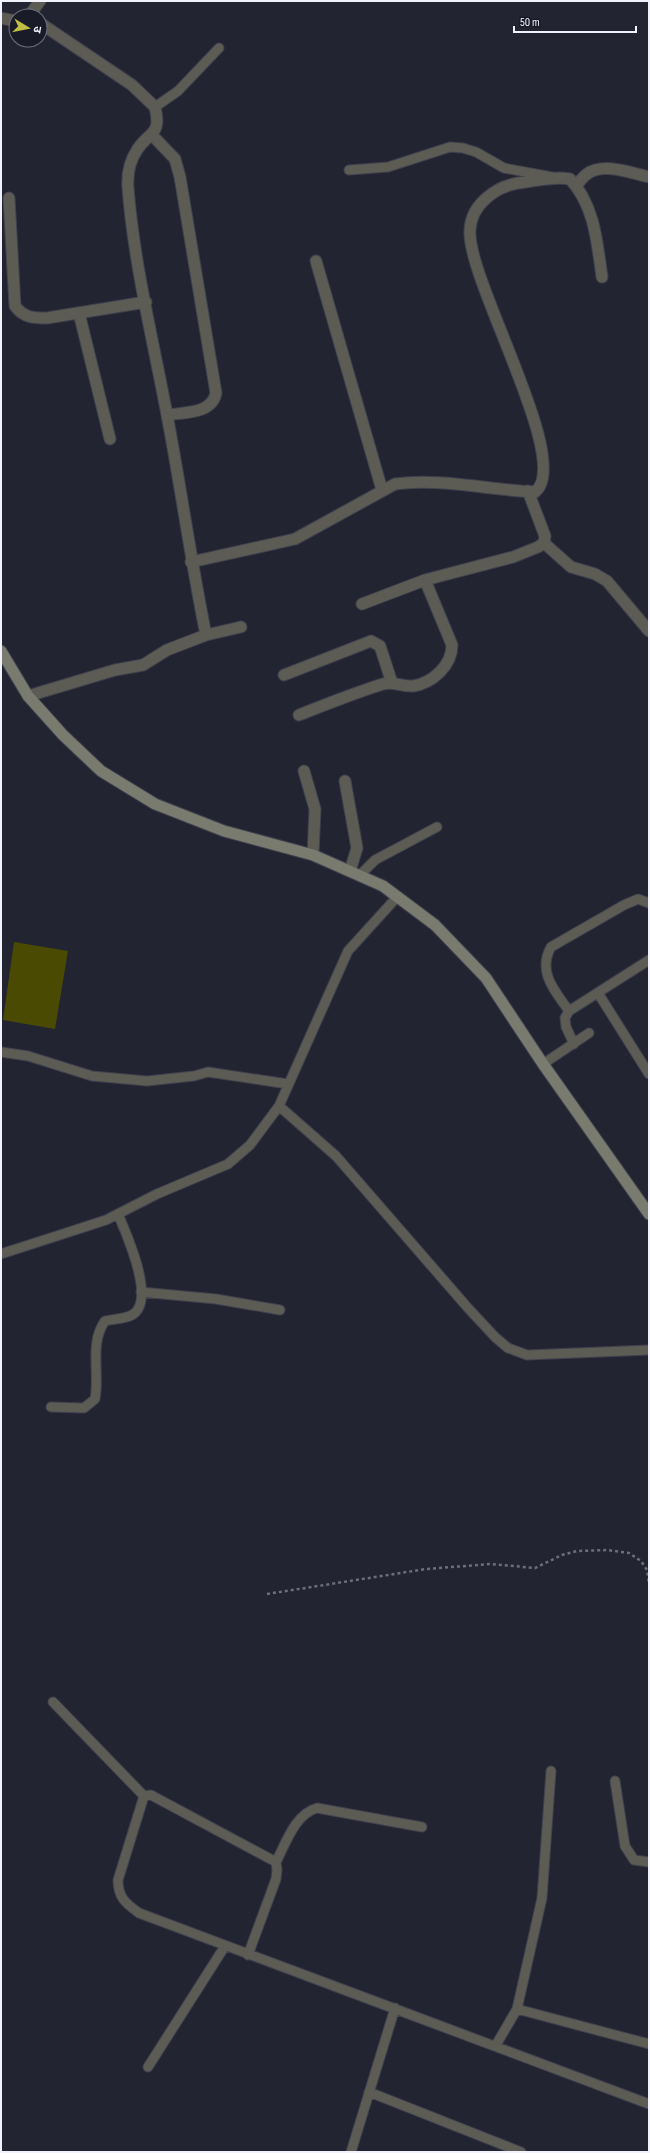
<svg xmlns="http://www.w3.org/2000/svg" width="650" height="2153" viewBox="0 0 650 2153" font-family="'Sofia Sans Condensed','Noto Sans Devanagari',sans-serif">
	<rect width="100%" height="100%" fill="#232432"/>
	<!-- garden -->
	<path fill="#4a4a02" d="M14,942L68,951L55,1029L3,1020Z"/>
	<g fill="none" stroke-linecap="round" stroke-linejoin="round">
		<!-- service casing -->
		<g stroke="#40414e" stroke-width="11">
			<path id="service" d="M155,107L178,91L219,48
				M349,170L388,167L450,147L463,148L476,152L504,168L552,177
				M359,876L375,860L437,827
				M598,993L649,1074
				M569,1011C555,991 537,972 551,947L624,905L638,899L649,903
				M574,1044L566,1027L565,1018L569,1011L649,960
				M1,1052L28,1056L92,1076L147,1081L194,1076L208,1072L288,1084
				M543,1064L589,1033
				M279,1106L336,1156L468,1308L495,1337L508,1348L527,1355L649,1350
				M1,1254L106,1220L157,1194L228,1164L250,1145L279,1106L348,951L397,897
				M141,1292L216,1299L280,1310
				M51,1407L84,1408L95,1399C100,1373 89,1343 105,1321C113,1319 125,1319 132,1315C157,1301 126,1233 118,1214
				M53,1702L144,1796
				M615,1781L625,1846L634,1860L649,1862
				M276,1862C286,1843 295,1814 317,1808L422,1827
				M248,1955L276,1879L277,1870L276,1862L151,1795L144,1796L118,1880C118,1897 125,1903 139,1913C308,1978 480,2039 649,2104
				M517,2009L649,2044
				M496,2045L517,2009L542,1898L551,1771
				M148,2067L225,1946
				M369,2092L521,2152
				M351,2152L395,2008"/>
		</g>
		<!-- minor casing -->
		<g stroke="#40414e" stroke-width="13">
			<path id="minor" d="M29,16L40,1
				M1,18L16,21
				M40,23L132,85L155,107C162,136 149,131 137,150C129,162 127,174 128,188C134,264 153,340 167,415C181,488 191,562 206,635
				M152,135L175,159L180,177L216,393C212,414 185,412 168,415
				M576,186C579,182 583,177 587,174C603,162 631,173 649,177
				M9,198L15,306C24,318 33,318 47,318L146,302
				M316,261L382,490
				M79,313L110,439
				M544,543L571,567L595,574L607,581L649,631
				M191,562L295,539L395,484C441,478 488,490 535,492C574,462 466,279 470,230C471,205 495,187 518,183C535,181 553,176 570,179C595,206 597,243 602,277
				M362,604L425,580L513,557L538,547L544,543L545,536L528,491
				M284,675L371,641L380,646L392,683
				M28,696L115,670L143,665L167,650L206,635L241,627
				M299,715C327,704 354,693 383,684C393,681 403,687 413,686C433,683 452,665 452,645L425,580
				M304,771L315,809L313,855
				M345,781L357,848L350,871"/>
		</g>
		<!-- secondary casing -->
		<g stroke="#40414e" stroke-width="13">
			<path id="secondary" d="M1,651L28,696L63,735L101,771L155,804L224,831L313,855L383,886L435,925L486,978L543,1064L649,1214"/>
		</g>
		<!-- path -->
		<path stroke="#6d6e7a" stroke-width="2.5" stroke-dasharray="3 3" stroke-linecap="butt" d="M267,1594L426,1569L491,1564L535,1568L562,1555L577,1551L607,1550L629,1553L641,1561L647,1570L649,1584"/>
		<!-- service -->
		<use href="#service" stroke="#5c5c55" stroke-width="9"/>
		<!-- minor -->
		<use href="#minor" stroke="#5c5c55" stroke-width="11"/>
		<!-- secondary -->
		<use href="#secondary" stroke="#7a7b6f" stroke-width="11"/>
	</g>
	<!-- border -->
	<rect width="650" height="2153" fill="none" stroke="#f1f2fb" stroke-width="4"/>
	<!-- north arrow -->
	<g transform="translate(28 28) rotate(100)"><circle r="19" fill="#1a1b28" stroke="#70717c"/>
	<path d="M0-3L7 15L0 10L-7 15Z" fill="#bfbe42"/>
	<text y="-6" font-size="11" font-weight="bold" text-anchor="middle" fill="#f1f2fb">उ</text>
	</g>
	<!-- scale -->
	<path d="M514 26v6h122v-6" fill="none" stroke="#f1f2fb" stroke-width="2"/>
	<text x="520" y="26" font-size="12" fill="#f1f2fb" stroke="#1a1b28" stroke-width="3" paint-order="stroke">50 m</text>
</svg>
